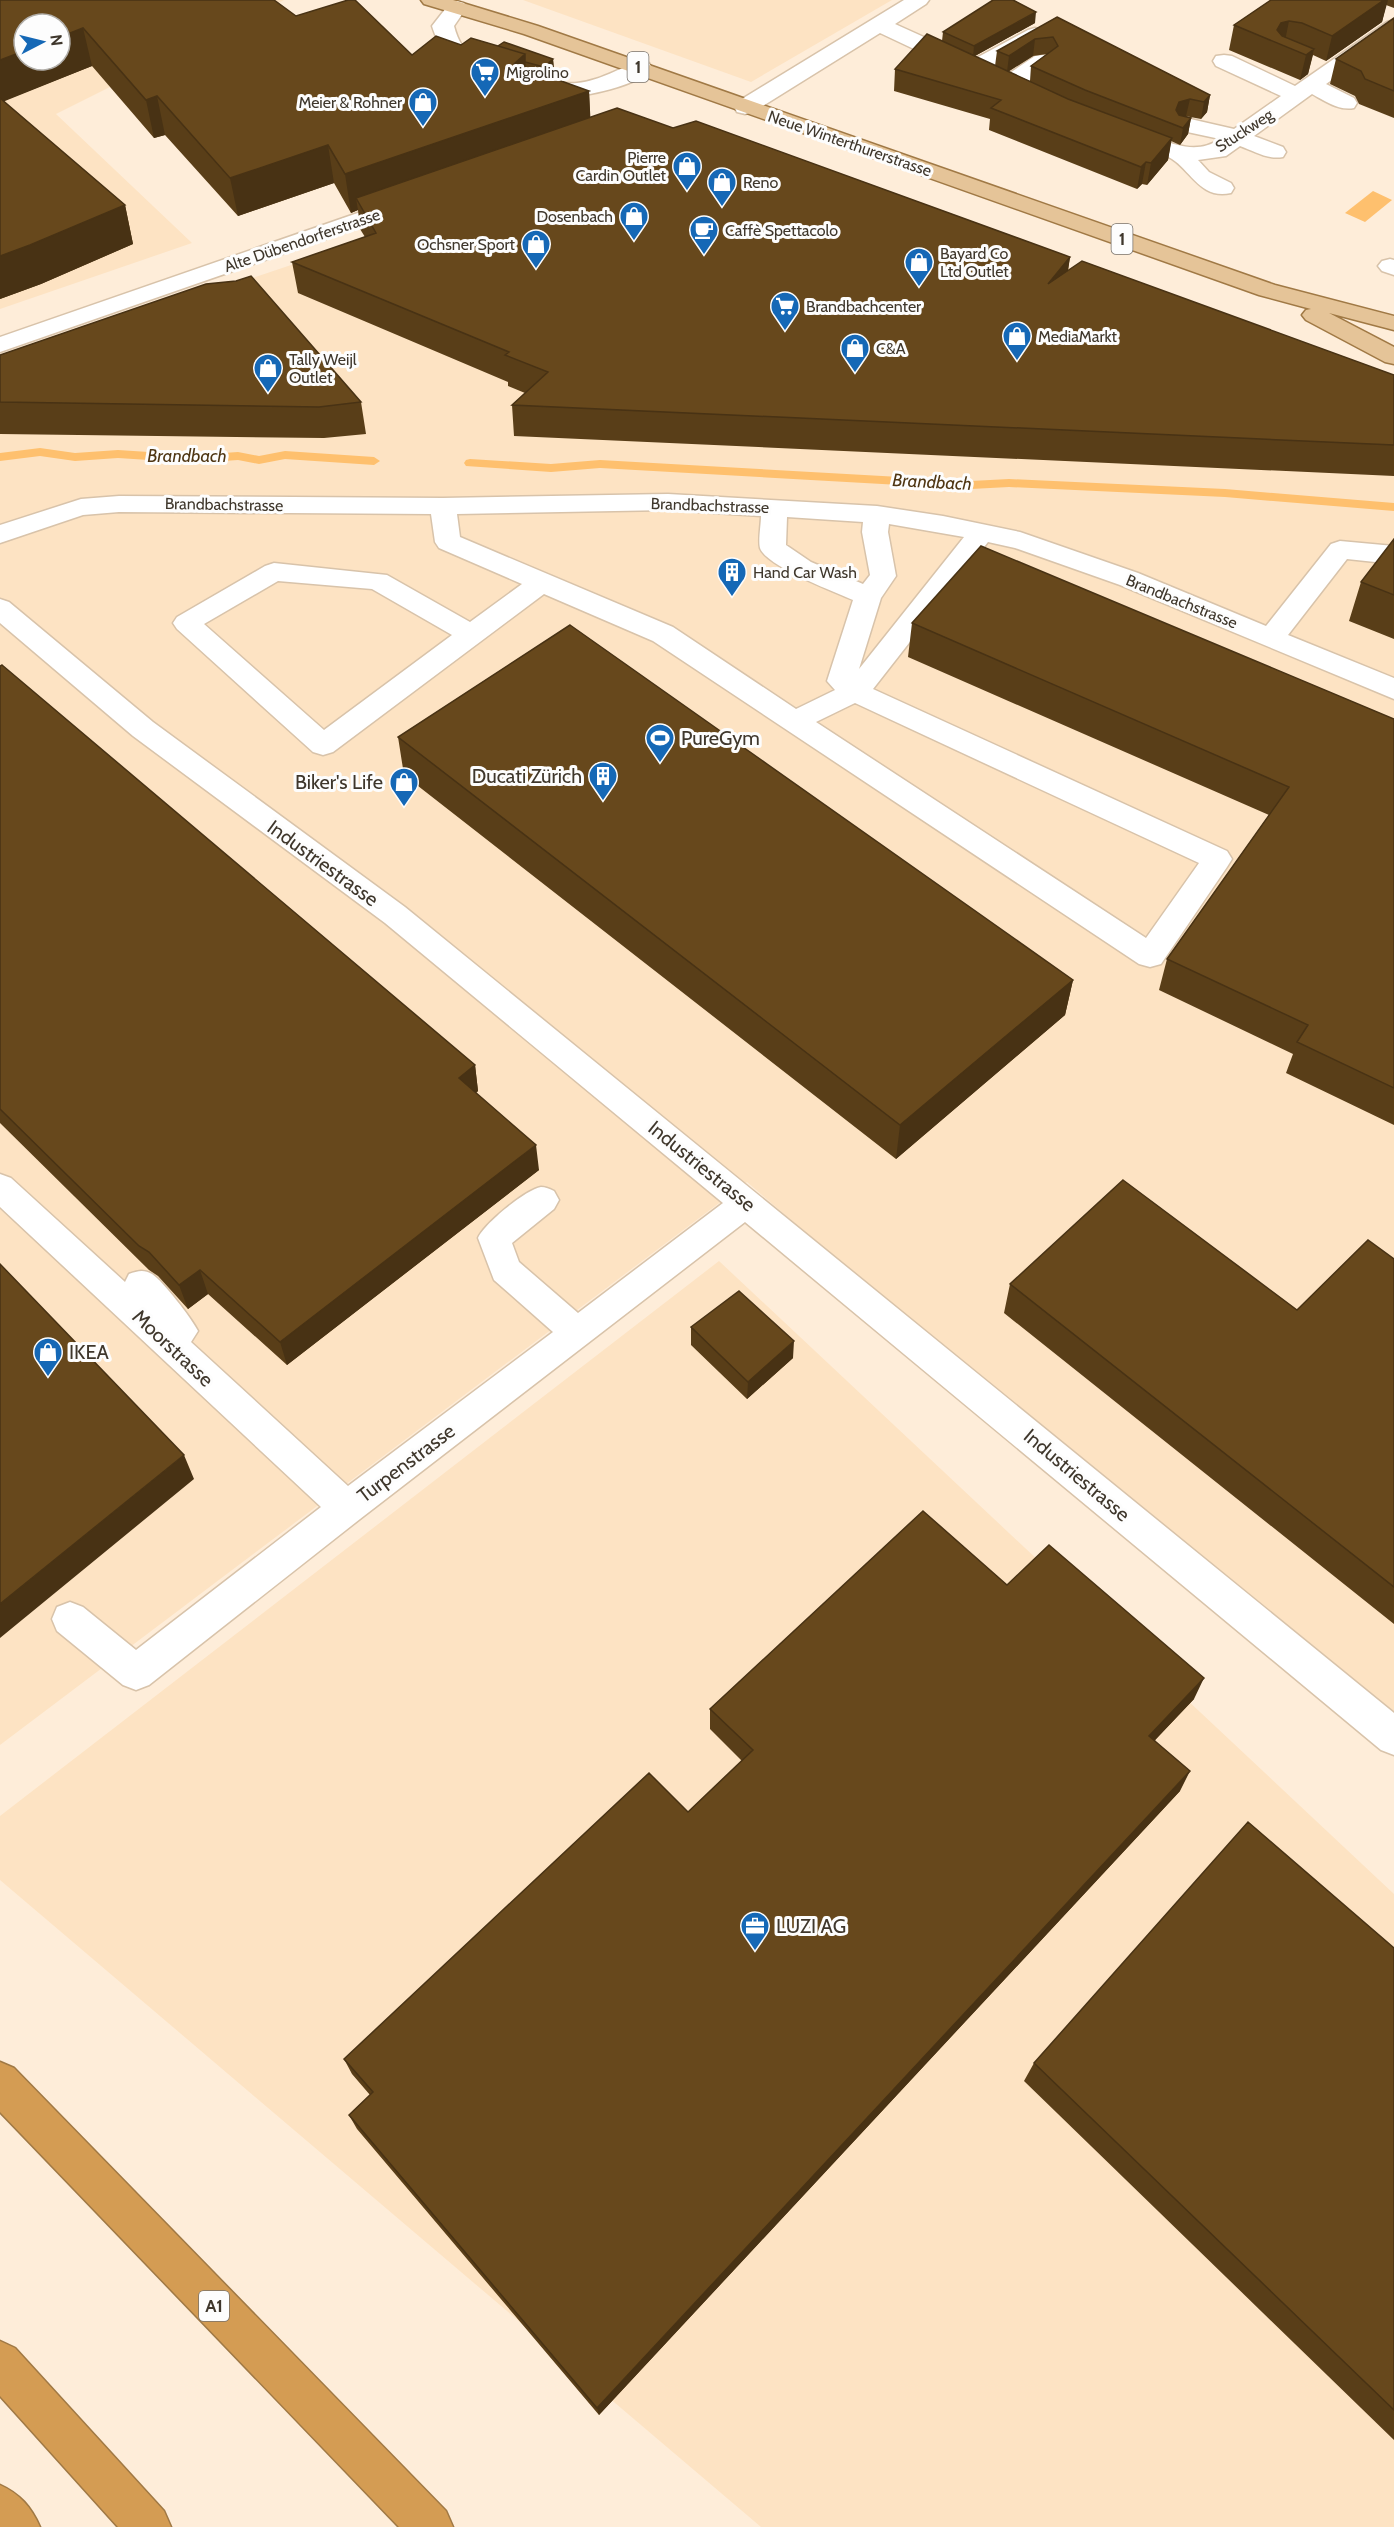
<svg xmlns="http://www.w3.org/2000/svg" width="1394" height="2527" viewBox="0 0 1394 2527" font-family="Cabin,sans-serif">
	<rect width="100%" height="100%" fill="#feedd9"/>
	<!-- built -->
	<path fill="#fde3c3" fill-rule="evenodd" d="M0,0H284L56,114L192,243L0,309ZM24,24H60V60H24Z
		M523,0H892L751,82Z
		M695,129L1394,388V1728L891,1306L747,1182L0,1745V363Z
		M719,1261L1394,1894V2527H761L0,1880V1816Z"/>
	<!-- water -->
	<path fill="#fec06e" d="M1373,191L1392,200L1365,222L1345,213Z"/>
	<g fill="none" stroke-linecap="round" stroke-linejoin="round">
		<!-- stream -->
		<path fill="#fec06e" fill-rule="evenodd" d="M40,448L75,453L118,450L195,455L238,452L259,456L285,451L374,457L380,461L374,465L285,459L259,464L238,460L195,463L118,458L75,461L40,456L0,461V453Z
			M470,459L551,464L600,460L971,481L1009,479L1225,489L1394,503V511L1225,497L1009,487L971,489L600,468L551,472L466,466L464,463L466,460Z"/>
		<!-- minor casing -->
		<g stroke="#d8c3aa" stroke-width="3">
			<path id="minor" d="M904,0H929L926,4L895,24L966,56L969,61L967,63L1028,30L1035,28L1042,30L1046,34L1042,38L982,73L974,74L966,73L963,68L965,66H950L880,33L753,112L745,114L737,112L734,107L737,102Z
				M457,1L464,3L467,7L454,26C458,41 463,51 477,58C483,61 486,62 490,67L487,72C459,79 439,49 432,26L450,3Z
				M1394,20V36L1326,84L1354,98L1357,103L1354,108C1339,111 1325,101 1312,94L1254,136L1283,147L1286,152L1283,157C1268,160 1254,151 1240,146L1226,156L1198,160L1209,172L1231,183L1234,188L1231,193C1201,200 1191,171 1172,159C1157,150 1136,145 1119,139L1116,134L1119,129L1127,127C1157,135 1190,160 1220,139L1178,130L1175,125L1178,120L1186,118L1234,129L1281,96L1216,66L1213,61L1216,56L1224,55L1232,56L1295,86L1387,22Z
				M1043,55L1051,56L1054,61L1051,66C1036,75 1019,93 1001,89L998,84L1001,79L1035,56Z
				M641,62L649,63L652,68C639,86 584,97 562,97C551,96 540,93 529,91L526,86L529,81C544,78 561,85 577,83C601,81 619,67 641,62Z
				M401,198L409,200L412,205L409,210L0,352V337Z
				M1390,259L1394,260V275L1382,271L1378,266L1382,261Z
				M668,494L877,506L943,516L1020,532L1138,573L1266,626L1331,544L1340,541L1394,546V564L1347,559L1288,635L1394,678V699L1120,585L1015,548L988,542L873,689L1227,851L1232,859L1227,867L1161,964L1150,967L1139,964L653,641L544,594L333,752L323,755L313,752L177,629L173,623L177,617L265,566L274,563L387,575L470,622L522,584L439,548L435,542L431,514L119,512L83,515L0,543V525L81,499L119,496L443,498ZM668,510L761,516C761,525 758,540 760,548C766,566 835,592 853,600L827,681L835,690L796,709L673,627L460,537L457,514ZM787,517L863,522L862,532L870,575L863,584L811,562L786,545ZM889,524L964,537L859,669L881,598L896,576L888,532ZM278,581L372,589L452,635L324,730L204,624ZM855,703L1199,863L1146,938L816,722Z
				M0,599L9,602L153,722L405,907L1394,1713V1755L1381,1750L745,1222L360,1519L149,1685L136,1690L123,1685L57,1631L52,1619L57,1607L70,1602L83,1607L136,1650L321,1507L0,1207V1174L11,1178L125,1282L129,1274C137,1271 144,1269 152,1274C163,1281 192,1319 198,1331L191,1342L348,1486L553,1332L494,1280L478,1238C484,1224 525,1190 541,1187C545,1187 550,1189 554,1191L559,1200L554,1209L512,1243L519,1262L578,1313L723,1203L385,923L133,736L0,623Z"/>
		</g>
		<!-- major casing -->
		<g stroke="#a07945" stroke-width="3">
			<path id="major" d="M421,0H453L538,26L1275,285L1394,316V330L1329,313L1394,347V364L1385,362L1306,320L1302,315L1306,310L1311,309L1259,295L524,34L424,4Z"/>
		</g>
		<!-- highway casing -->
		<g stroke="#a07945" stroke-width="3">
			<path id="highway" d="M0,2062L14,2068L446,2511L453,2527H399L0,2112Z
				M0,2341L15,2348L164,2511L171,2527H118L0,2396Z
				M0,2485C20,2494 31,2507 40,2527H0Z"/>
		</g>
		<!-- minor -->
		<use href="#minor" fill="#fff" fill-rule="evenodd"/>
		<!-- major -->
		<use href="#major" fill="#e5c498" fill-rule="evenodd"/>
		<!-- highway -->
		<use href="#highway" fill="#d49c53" fill-rule="evenodd"/>
	</g>
	<!-- wall -->
	<path fill="#593e18" fill-rule="evenodd" d="M0,0L296,16L412,55L461,45L498,46L553,59L554,70L548,76L589,91L590,117L673,128L1070,257L1068,271L1394,375V476L514,436L512,405L525,393L508,386V382L298,293L292,262L365,237L360,229L358,210L351,213L334,183L238,216L165,135L154,138L92,66L3,101L125,205L133,244L41,284L0,299Z
		M1271,0H1394V8L1386,5L1382,22L1326,61L1313,55L1308,74L1300,80L1229,50L1234,25Z
		M1057,17L1210,95L1207,112L1201,119L1185,116L1191,118L1188,134L1180,145L1171,141L1168,160L1147,185L1142,184L1137,189L989,130L990,119L894,91L895,69L942,41L943,32L1035,23L975,56L995,66L997,51ZM1047,54L1031,66L1030,81L1008,72L1033,56Z
		M1394,18V118L1359,104L1355,96L1330,84L1336,59Z
		M0,355L361,402L366,434L324,438L0,434Z
		M1394,539V639L1349,621L1361,582Z
		M912,623L1394,719V1125L1286,1073L1293,1054L1159,990L1167,959L1269,815L908,657Z
		M0,666L475,1065L478,1091L476,1093L539,1170L287,1365L208,1294L188,1309L158,1276L149,1270L0,1123Z
		M398,737L1073,980L1065,1015L896,1159L404,775Z
		M1394,1259V1624L1004,1313L1010,1284L1297,1310Z
		M691,1327L793,1358L747,1399L691,1345Z
		M1007,1585L1194,1699L1155,1740L1180,1791L599,2415L357,2129L349,2115L370,2095L352,2074L344,2059L688,1812L742,1761L710,1729V1709Z
		M1394,1948V2440L1024,2081L1034,2063Z"/>
	<!-- shaded-wall -->
	<path fill="#483214" d="M1384,0H1388L1382,22L1326,61L1332,36Z
		M1036,12L1035,23L973,57L974,46Z
		M1289,21L1284,46L1277,30L1281,23Z
		M83,28L92,66L0,103V60L24,51V60H60V37Z
		M1035,39L1033,56L1007,72L1009,56Z
		M1314,49L1308,74L1300,80L1306,55Z
		M525,54L527,93L514,64Z
		M553,59L554,70L545,78L544,67Z
		M589,91L591,129L356,198L358,210L351,213L345,174Z
		M1210,95L1207,112L1201,119L1204,102Z
		M157,96L165,135L154,138L146,100Z
		M1190,99L1186,116L1176,119L1173,126L1176,110L1179,102Z
		M1191,118L1188,134L1180,145L1183,128Z
		M1172,138L1168,160L1147,185L1151,163Z
		M328,145L334,183L238,216L230,178Z
		M1146,162L1142,184L1137,189L1141,167Z
		M125,205L133,244L41,284L0,299V256Z
		M1070,257L1065,288L1048,284Z
		M1073,980L1065,1015L896,1159L900,1125Z
		M475,1065L478,1091L462,1103L459,1078Z
		M536,1145L539,1170L287,1365L280,1342Z
		M200,1270L208,1294L188,1309L179,1285Z
		M794,1341L793,1358L747,1399L748,1382Z
		M184,1455L194,1479L0,1638V1604Z
		M1204,1678L1194,1699L1140,1756L1149,1736Z
		M1190,1771L1180,1791L599,2415L597,2408Z"/>
	<!-- building -->
	<path fill="#67481c" stroke="#483214" stroke-width="1.5" d="M0,0H274L296,16L348,0H355L412,55L436,36L461,45L471,38L525,54L514,64L589,91L345,174L328,145L230,178L157,96L146,100L83,28L60,37V24H24V51L0,60Z
		M993,0H1013L1036,12L974,46L943,32Z
		M1271,0H1384L1332,36L1302,23L1289,21L1281,23L1277,30L1282,36L1314,49L1306,55L1234,25Z
		M1057,17L1210,95L1204,102L1190,99L1179,102L1176,110L1179,115L1191,118L1183,128L1085,90L1031,66L1058,46L1053,37L1035,39L1009,56L997,51Z
		M1394,18V91L1365,79L1361,71L1336,59Z
		M927,34L1068,99L1172,138L1151,163L1146,162L1141,167L991,108L1001,100L895,69Z
		M504,42L553,59L544,67L525,62V54L498,46Z
		M0,98L125,205L30,245L0,256Z
		M617,108L673,128L696,121L1070,257L1048,284L1082,261L1394,375V445L512,405L548,372L505,355L509,352L292,262L376,233L356,198Z
		M251,276L361,402L319,407L0,402V355L206,284L236,281Z
		M1394,539V595L1361,582Z
		M981,546L1394,719V1088L1297,1042L1308,1025L1167,959L1289,787L912,623Z
		M570,625L1073,980L900,1125L398,737Z
		M2,665L475,1065L459,1078L536,1145L280,1342L200,1270L179,1285L149,1252L139,1246L0,1109V666Z
		M1123,1180L1297,1310L1368,1240L1394,1259V1587L1010,1284Z
		M0,1264L184,1455L0,1604Z
		M739,1291L794,1341L748,1382L691,1327Z
		M923,1511L1007,1585L1049,1545L1204,1678L1149,1736L1190,1771L597,2408L349,2115L373,2092L344,2059L649,1773L688,1812L753,1750L710,1709Z
		M1248,1822L1394,1948V2410L1034,2063Z"/>
	<!-- icons -->
	<defs>
		<g id="supermarket-pin" transform="scale(1.5)"><path d="M0 17L-7.5 6A9.5 9.5 0 1 1 7.5 6Z" fill="#1568b6" stroke="#fdfdfd"/><path d="M-6-5.5h2.5l.6 2H6L4.5 2H-2.5L-4.4-4H-6ZM-1.5 3.2a1.3 1.3 0 1 0 .1 0ZM3 3.2a1.3 1.3 0 1 0 .1 0Z" fill="#fff"/></g>
		<g id="shop-pin" transform="scale(1.5)"><path d="M0 17L-7.5 6A9.5 9.5 0 1 1 7.5 6Z" fill="#1568b6" stroke="#fdfdfd"/><path d="M-5-2.5h2.3a2.7 3.5 0 0 1 5.4 0H5L5.5 6h-11ZM-1.5-2.5h3a1.5 2.3 0 0 0-3 0Z" fill="#fff"/></g>
		<g id="cafe-pin" transform="scale(1.5)"><path d="M0 17L-7.5 6A9.5 9.5 0 1 1 7.5 6Z" fill="#1568b6" stroke="#fdfdfd"/><path d="M-5.5-4.5H6V0H3Q3 3.5 0 3.5H-2.5Q-5.5 3.5-5.5 0ZM3-3.2v2h1.7v-2ZM-6 4.5H4V6H-6Z" fill="#fff"/></g>
		<g id="building-pin" transform="scale(1.5)"><path d="M0 17L-7.5 6A9.5 9.5 0 1 1 7.5 6Z" fill="#1568b6" stroke="#fdfdfd"/><path d="M-4-6H4V6H1V3H-1V6H-4ZM-2.5-4.3h1.7v1.8h-1.7ZM.8-4.3h1.7v1.8H.8ZM-2.5-1h1.7V.8h-1.7ZM.8-1h1.7V.8H.8Z" fill="#fff"/></g>
		<g id="stadium-pin" transform="scale(1.5)"><path d="M0 17L-7.5 6A9.5 9.5 0 1 1 7.5 6Z" fill="#1568b6" stroke="#fdfdfd"/><path d="M0-5a6.5 5 0 1 0 0 10a6.5 5 0 1 0 0-10ZM-3.5-1.8h7v3.6h-7Z" fill="#fff"/></g>
		<g id="office-pin" transform="scale(1.5)"><path d="M0 17L-7.5 6A9.5 9.5 0 1 1 7.5 6Z" fill="#1568b6" stroke="#fdfdfd"/><path d="M-6-3h4V-5.5h4V-3h4V5H-6ZM-1-4.5V-3h2v-1.5ZM-6 0V1H6V0Z" fill="#fff"/></g>
	</defs>
	<g fill-rule="evenodd">
		<use href="#supermarket-pin" x="485" y="72"/>
		<use href="#shop-pin" x="423" y="102"/>
		<use href="#shop-pin" x="687" y="166"/>
		<use href="#shop-pin" x="722" y="182"/>
		<use href="#shop-pin" x="634" y="216"/>
		<use href="#cafe-pin" x="704" y="230"/>
		<use href="#shop-pin" x="536" y="244"/>
		<use href="#shop-pin" x="919" y="262"/>
		<use href="#supermarket-pin" x="785" y="306"/>
		<use href="#shop-pin" x="1017" y="336"/>
		<use href="#shop-pin" x="855" y="348"/>
		<use href="#shop-pin" x="268" y="368"/>
		<use href="#building-pin" x="732" y="572"/>
		<use href="#stadium-pin" x="660" y="738"/>
		<use href="#building-pin" x="603" y="776"/>
		<use href="#shop-pin" x="404" y="782"/>
		<use href="#shop-pin" x="48" y="1352"/>
		<use href="#office-pin" x="755" y="1926"/>
	</g>
	<g text-anchor="middle" stroke-width="6" stroke-linejoin="round" paint-order="stroke">
		<!-- far-poi labels -->
		<g font-size="16" fill="#3f372c" stroke="#fdfdfd" text-anchor="start">
			<text x="506" y="78">Migrolino</text>
			<text x="402" y="108" text-anchor="end">Meier &amp; Rohner</text>
			<text x="666" y="163" text-anchor="end">Pierre<tspan x="666" dy="18">Cardin Outlet</tspan></text>
			<text x="743" y="188">Reno</text>
			<text x="613" y="222" text-anchor="end">Dosenbach</text>
			<text x="725" y="236">Caffè Spettacolo</text>
			<text x="515" y="250" text-anchor="end">Ochsner Sport</text>
			<text x="940" y="259">Bayard Co<tspan x="940" dy="18">Ltd Outlet</tspan></text>
			<text x="806" y="312">Brandbachcenter</text>
			<text x="1038" y="342">MediaMarkt</text>
			<text x="876" y="354">C&amp;A</text>
			<text x="289" y="365">Tally Weijl<tspan x="289" dy="18">Outlet</tspan></text>
			<text x="753" y="578">Hand Car Wash</text>
		</g>
		<!-- far-street labels -->
		<g font-size="16" fill="#3f372c" stroke="#fdfdfd">
			<text transform="translate(1244 130) rotate(-33)" y="6">Stuckweg</text>
			<text transform="translate(850 143) rotate(19)" y="6">Neue Winterthurerstrasse</text>
			<text transform="translate(302 240) rotate(-19)" y="6">Alte Dübendorferstrasse</text>
			<text transform="translate(224 504) rotate(1)" y="6">Brandbachstrasse</text>
			<text transform="translate(710 505) rotate(2)" y="6">Brandbachstrasse</text>
			<text transform="translate(1182 601) rotate(22)" y="6">Brandbachstrasse</text>
		</g>
		<!-- shield labels -->
		<g fill="#fdfdfd" stroke="#78726b" stroke-width="1.5">
			<rect x="627.5" y="52" width="21" height="30" rx="4.5"/>
			<rect x="1111.5" y="224" width="21" height="30" rx="4.5"/>
			<rect x="199" y="2291" width="30" height="30" rx="4.5"/>
		</g>
		<g font-size="18" font-weight="bold" fill="#3f372c">
			<text x="638" y="73">1</text>
			<text x="1122" y="245">1</text>
			<text x="214" y="2312">A1</text>
		</g>
		<!-- far-water labels -->
		<g font-size="18" font-style="italic" fill="#4f3613" stroke="#fdfdfd">
			<text x="187" y="462">Brandbach</text>
			<text transform="translate(932 482) rotate(3)" y="6">Brandbach</text>
		</g>
		<!-- poi labels -->
		<g font-size="20" fill="#3f372c" stroke="#fdfdfd" text-anchor="start">
			<text x="681" y="745">PureGym</text>
			<text x="582" y="783" text-anchor="end">Ducati Zürich</text>
			<text x="383" y="789" text-anchor="end">Biker's Life</text>
			<text x="69" y="1359">IKEA</text>
			<text x="776" y="1933">LUZI AG</text>
		</g>
		<!-- street labels -->
		<g font-size="20" fill="#3f372c" stroke="#fdfdfd">
			<text transform="translate(323 863) rotate(36)" y="7">Industriestrasse</text>
			<text transform="translate(702 1166) rotate(39)" y="7">Industriestrasse</text>
			<text transform="translate(173 1348) rotate(43)" y="7">Moorstrasse</text>
			<text transform="translate(406 1463) rotate(-37)" y="7">Turpenstrasse</text>
			<text transform="translate(1077 1475) rotate(40)" y="7">Industriestrasse</text>
		</g>
	</g>
	<!-- north arrow -->
	<g transform="translate(42 42) rotate(83)"><circle r="28" fill="#fdfdfd" stroke="#b1aea9" stroke-width="1.5"/>
	<path d="M0-4.5L10 22L0 15L-10 22Z" fill="#1568b6"/>
	<text y="-9" font-size="16" font-weight="bold" text-anchor="middle" fill="#3f372c">N</text>
	</g>
</svg>
